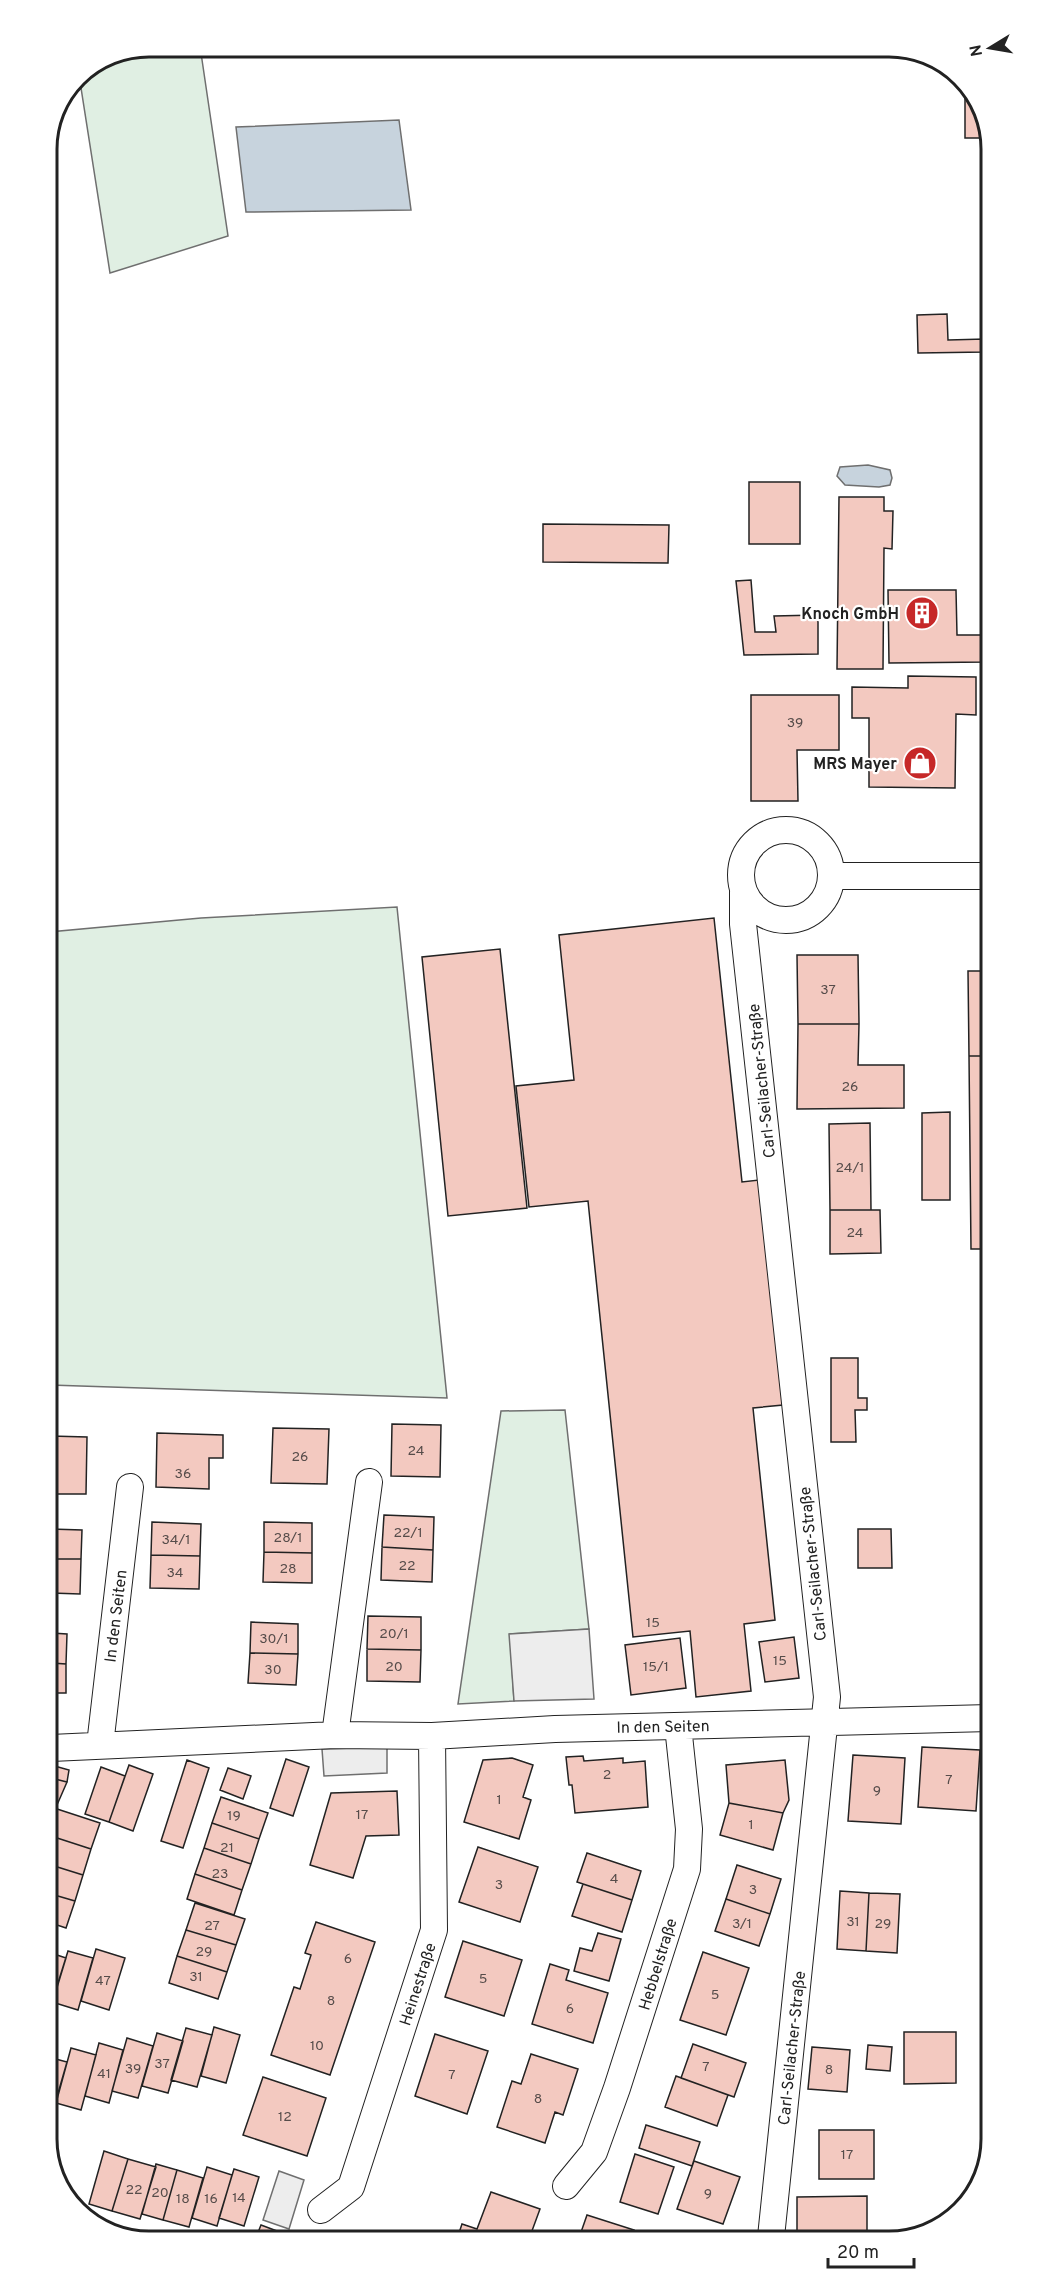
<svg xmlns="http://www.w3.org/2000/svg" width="1038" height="2288" viewBox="0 0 1038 2288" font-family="Overpass,sans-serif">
	<rect width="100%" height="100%" fill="#fff"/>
	<!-- green -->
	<path fill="#e0efe3" stroke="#6f6f6f" stroke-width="1.5" d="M201,53L228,236L110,273L79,75L110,54Z
		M397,907L447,1398L50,1385L49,932L201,918Z
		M565,1410L589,1629L510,1634L514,1701L458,1704L501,1411Z"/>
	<!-- parking -->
	<path fill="#ededed" stroke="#6f6f6f" stroke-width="1.5" d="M589,1629L594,1699L514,1701L509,1634Z
		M387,1747V1773L324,1776L322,1749Z
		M279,2171L304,2180L289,2229L263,2220Z"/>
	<!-- water -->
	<path fill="#c7d3dd" stroke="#6f6f6f" stroke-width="1.5" d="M399,120L411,210L246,212L236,127Z
		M868,465L890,470L892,478L890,485L879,487L845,485L837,476L840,467Z"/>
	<!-- building -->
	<path fill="#f3c9c0" stroke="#222" stroke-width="1.5" d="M965,87L986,116V138H965Z
		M947,314L948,340L985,339V352L918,353L917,315Z
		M749,482H800V544H749Z
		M839,497H884V511H893L892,549L884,548L883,669H837Z
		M543,524L669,525L668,563L543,562Z
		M751,580L755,632H776L774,616L818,615V654L744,655L736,581Z
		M888,590H956L957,635H987V662L889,663Z
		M908,676L976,677V715L956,714L955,788L869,787V718H852V687L908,688Z
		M751,695H839V750H797L798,801H751Z
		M714,918L742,1182L759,1180L783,1405L753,1408L775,1620L744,1624L751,1691L696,1697L690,1631L633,1637L588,1201L529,1207L516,1086L574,1080L559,935Z
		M500,949L527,1208L448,1216L422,957Z
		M797,955H858L859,1024H798Z
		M968,971H988L989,1056H969Z
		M798,1024H859L858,1065H904V1108L797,1109Z
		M969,1056H989V1249H971Z
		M950,1112V1200H922V1113Z
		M870,1123L871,1210H830L829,1124Z
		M830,1210H880L881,1253L830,1254Z
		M831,1358H858V1398H867V1410H855L856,1442H831Z
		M392,1424L441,1425L440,1477L391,1476Z
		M273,1428L329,1429L327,1484L271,1483Z
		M157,1433L223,1435V1458H209V1489L156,1487Z
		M50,1436L87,1437L86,1494H50Z
		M384,1515L434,1517L433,1550L382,1547Z
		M152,1522L201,1524L200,1556L151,1555Z
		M264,1522L312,1523V1553L264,1552Z
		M50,1529L82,1530L81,1559H50Z
		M858,1529H891L892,1568H858Z
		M382,1547L433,1550L432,1582L381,1580Z
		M264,1552L312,1553V1583L263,1582Z
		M151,1555L200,1556L199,1589L150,1588Z
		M50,1559H81L80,1594L51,1593Z
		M368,1616L421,1617V1650L367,1649Z
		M251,1622L298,1624V1654L250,1653Z
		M51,1633L67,1634L66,1664L51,1663Z
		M794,1637L799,1678L765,1682L759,1642Z
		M680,1638L686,1688L631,1695L625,1645Z
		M367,1649L421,1650L420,1682L367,1681Z
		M250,1653L298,1654L296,1685L248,1683Z
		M51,1663L66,1664V1693H51Z
		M922,1747L980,1750L976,1811L918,1807Z
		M853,1755L905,1758L901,1824L848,1821Z
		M583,1756L584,1761L623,1758V1763L645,1761L648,1807L575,1813L572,1785H569L566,1757Z
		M512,1758L533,1765L523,1797L531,1800L519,1839L464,1822L483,1760Z
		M286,1759L309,1767L293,1816L270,1808Z
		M187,1760L209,1768L183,1848L161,1841Z
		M785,1760L789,1800L783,1813L729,1803L726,1765Z
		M51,1765L69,1770L67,1782L51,1778Z
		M129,1765L153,1774L133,1831L109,1822Z
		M101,1767L125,1776L109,1822L85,1814Z
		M228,1768L251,1776L243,1799L220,1790Z
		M51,1778L67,1782L57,1805L51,1804Z
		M397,1791L399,1835L366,1836L353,1878L310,1865L331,1793Z
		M221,1797L268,1813L259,1839L212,1823Z
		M729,1803L783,1813L773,1850L720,1835Z
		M51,1807L100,1823L91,1849L51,1836Z
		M212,1823L259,1839L251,1864L204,1848Z
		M51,1836L91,1849L83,1875L51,1865Z
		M478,1847L538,1867L520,1922L459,1902Z
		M204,1848L251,1864L242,1890L195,1874Z
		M587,1853L641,1871L632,1900L577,1882Z
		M51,1865L83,1875L75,1901L51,1894Z
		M737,1865L781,1879L770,1914L726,1899Z
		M195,1874L242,1890L234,1915L187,1899Z
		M583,1884L632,1900L622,1932L572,1916Z
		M840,1891L869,1893L866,1951L837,1949Z
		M869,1893L900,1894L897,1953L866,1951Z
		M51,1894L75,1901L66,1928L51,1923Z
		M726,1899L770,1914L759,1946L715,1931Z
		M195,1903L245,1919L236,1945L186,1930Z
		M316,1922L375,1942L330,2075L271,2055L294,1987L300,1989L311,1955L305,1953Z
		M186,1930L236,1945L227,1972L177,1956Z
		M598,1933L621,1939L609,1981L574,1971L580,1948L592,1951Z
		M463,1941L522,1960L504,2016L445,1997Z
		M96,1949L125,1958L109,2010L81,2001Z
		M68,1951L93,1958L78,2010L52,2002Z
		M703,1952L749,1968L726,2035L680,2020Z
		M51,1953L66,1958L52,2004Z
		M177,1956L227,1972L218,1999L169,1983Z
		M550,1964L569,1970L566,1980L608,1993L593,2043L532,2024Z
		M214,2027L240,2035L226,2083L201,2076Z
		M186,2028L212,2035L197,2087L171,2080Z
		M904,2032H956V2083L904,2084Z
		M157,2033L183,2041L168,2093L142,2086Z
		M435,2034L488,2051L467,2114L415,2096Z
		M127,2038L153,2046L138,2098L112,2091Z
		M99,2043L123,2050L109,2103L85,2096Z
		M693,2044L746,2063L734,2097L681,2078Z
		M868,2045L892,2047L890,2071L866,2069Z
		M812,2047L850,2050L847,2092L808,2089Z
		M71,2048L96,2055L81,2110L56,2103Z
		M531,2054L578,2069L563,2115L555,2112L545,2143L497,2127L512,2081L521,2084Z
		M52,2058L67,2062L52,2114Z
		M676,2076L728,2095L717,2126L665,2107Z
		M263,2077L326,2098L307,2156L243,2135Z
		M646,2125L700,2142L692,2166L639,2148Z
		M819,2130H874V2179H819Z
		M104,2151L128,2159L112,2211L89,2204Z
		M635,2154L674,2167L658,2214L620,2202Z
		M128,2159L156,2167L140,2219L112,2211Z
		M694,2161L740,2177L723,2224L677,2209Z
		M156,2164L177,2170L163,2220L142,2214Z
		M207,2167L232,2175L217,2226L192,2218Z
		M234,2169L259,2177L244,2226L219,2218Z
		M177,2170L203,2178L189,2227L163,2220Z
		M491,2192L540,2209L529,2239H457L462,2224L477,2229Z
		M867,2196V2236L797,2237V2197Z
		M587,2215L634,2230L631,2238H579Z
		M261,2225L285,2234L283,2240H255Z"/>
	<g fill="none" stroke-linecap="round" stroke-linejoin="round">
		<!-- minor casing -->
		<g stroke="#222" stroke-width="28">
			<path id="minor" d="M741 875a45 45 0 1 1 90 0a45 45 0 1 1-90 0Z
				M832,876H988
				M743,892V924L827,1697L771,2237
				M335,1735L369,1482
				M100,1745L130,1487
				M51,1748L335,1735L432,1736L555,1729L990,1718
				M566,2186L594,2152L617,2088L687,1869L689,1829L678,1726
				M321,2210L351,2187L434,1930L432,1736"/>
		</g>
		<!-- minor -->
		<use href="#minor" stroke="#fff" stroke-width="26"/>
	</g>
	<!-- icons -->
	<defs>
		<g id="building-disc" transform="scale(1.725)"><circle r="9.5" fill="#c62828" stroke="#fff"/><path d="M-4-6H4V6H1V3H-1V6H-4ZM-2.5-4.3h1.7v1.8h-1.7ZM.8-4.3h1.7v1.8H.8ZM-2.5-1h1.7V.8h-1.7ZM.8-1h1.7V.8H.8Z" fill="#fff"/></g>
		<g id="shop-disc" transform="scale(1.725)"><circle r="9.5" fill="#c62828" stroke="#fff"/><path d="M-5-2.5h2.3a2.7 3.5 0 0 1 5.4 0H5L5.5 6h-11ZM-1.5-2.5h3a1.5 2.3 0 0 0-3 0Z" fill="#fff"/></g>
	</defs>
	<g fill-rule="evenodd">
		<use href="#building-disc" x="922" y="613"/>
		<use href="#shop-disc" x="920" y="763"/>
	</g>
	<g text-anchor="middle" stroke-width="4.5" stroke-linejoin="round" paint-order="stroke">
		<!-- number labels -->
		<g font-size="14" fill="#564c4a">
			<text x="795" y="727">39</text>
			<text x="828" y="994">37</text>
			<text x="850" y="1091">26</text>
			<text x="850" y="1172">24/1</text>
			<text x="855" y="1237">24</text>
			<text x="416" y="1455">24</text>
			<text x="300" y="1461">26</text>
			<text x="183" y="1478">36</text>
			<text x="408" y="1537">22/1</text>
			<text x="288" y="1542">28/1</text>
			<text x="176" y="1544">34/1</text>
			<text x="407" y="1570">22</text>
			<text x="288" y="1573">28</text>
			<text x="175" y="1577">34</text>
			<text x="653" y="1627">15</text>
			<text x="394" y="1638">20/1</text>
			<text x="274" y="1643">30/1</text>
			<text x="780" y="1665">15</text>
			<text x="394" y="1671">20</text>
			<text x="656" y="1671">15/1</text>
			<text x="273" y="1674">30</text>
			<text x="607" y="1779">2</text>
			<text x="949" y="1784">7</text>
			<text x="877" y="1795">9</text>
			<text x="499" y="1804">1</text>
			<text x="362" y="1819">17</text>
			<text x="234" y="1820">19</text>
			<text x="751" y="1829">1</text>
			<text x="227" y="1852">21</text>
			<text x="220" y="1878">23</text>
			<text x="614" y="1883">4</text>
			<text x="499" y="1889">3</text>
			<text x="753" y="1894">3</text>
			<text x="853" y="1926">31</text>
			<text x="742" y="1928">3/1</text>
			<text x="883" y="1928">29</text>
			<text x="212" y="1930">27</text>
			<text x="204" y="1956">29</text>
			<text x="348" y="1963">6</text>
			<text x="196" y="1981">31</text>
			<text x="483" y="1983">5</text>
			<text x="103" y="1985">47</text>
			<text x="715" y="1999">5</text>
			<text x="331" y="2005">8</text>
			<text x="570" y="2013">6</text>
			<text x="317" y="2050">10</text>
			<text x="162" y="2068">37</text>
			<text x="706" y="2071">7</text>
			<text x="133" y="2073">39</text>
			<text x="829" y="2074">8</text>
			<text x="104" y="2078">41</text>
			<text x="452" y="2079">7</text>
			<text x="538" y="2103">8</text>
			<text x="285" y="2121">12</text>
			<text x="847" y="2159">17</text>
			<text x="134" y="2194">22</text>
			<text x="160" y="2197">20</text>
			<text x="708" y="2198">9</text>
			<text x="239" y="2202">14</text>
			<text x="183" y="2203">18</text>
			<text x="211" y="2203">16</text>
		</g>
		<!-- poi labels -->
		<g font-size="16" font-weight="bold" fill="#222" stroke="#fff" text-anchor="end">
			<text x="899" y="619">Knoch GmbH</text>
			<text x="897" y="769">MRS Mayer</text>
		</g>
		<!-- street labels -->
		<g font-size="16" fill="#222" stroke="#fff">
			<text transform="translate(761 1081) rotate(-96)" y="6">Carl-Seilacher-Straße</text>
			<text transform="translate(812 1564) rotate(-96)" y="6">Carl-Seilacher-Straße</text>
			<text transform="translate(115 1616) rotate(-83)" y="6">In den Seiten</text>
			<text transform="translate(663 1726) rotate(-1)" y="6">In den Seiten</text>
			<text transform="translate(657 1964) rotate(-73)" y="6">Hebbelstraße</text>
			<text transform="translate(417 1984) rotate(-72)" y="6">Heinestraße</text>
			<text transform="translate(791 2048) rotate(-84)" y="6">Carl-Seilacher-Straße</text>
		</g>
	</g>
	<!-- crop -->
	<path d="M0 0H1038V2288H0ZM149 57H889A92 92 0 0 1 981 149V2139A92 92 0 0 1 889 2231H149A92 92 0 0 1 57 2139V149A92 92 0 0 1 149 57Z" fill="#fff" fill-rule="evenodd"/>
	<path fill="none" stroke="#222" stroke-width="3" d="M149 57H889A92 92 0 0 1 981 149V2139A92 92 0 0 1 889 2231H149A92 92 0 0 1 57 2139V149A92 92 0 0 1 149 57Z"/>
	<!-- north arrow -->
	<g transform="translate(990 48) rotate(259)" stroke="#ffffff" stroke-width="4.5" paint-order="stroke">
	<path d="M0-4.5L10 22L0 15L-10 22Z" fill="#222222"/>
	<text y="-9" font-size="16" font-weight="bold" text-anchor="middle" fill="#222222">N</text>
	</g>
	<!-- scale -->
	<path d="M828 2258v9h86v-9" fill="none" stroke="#222222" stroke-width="3"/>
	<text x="837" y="2258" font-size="18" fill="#222222" stroke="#ffffff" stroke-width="4.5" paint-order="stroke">20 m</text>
</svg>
